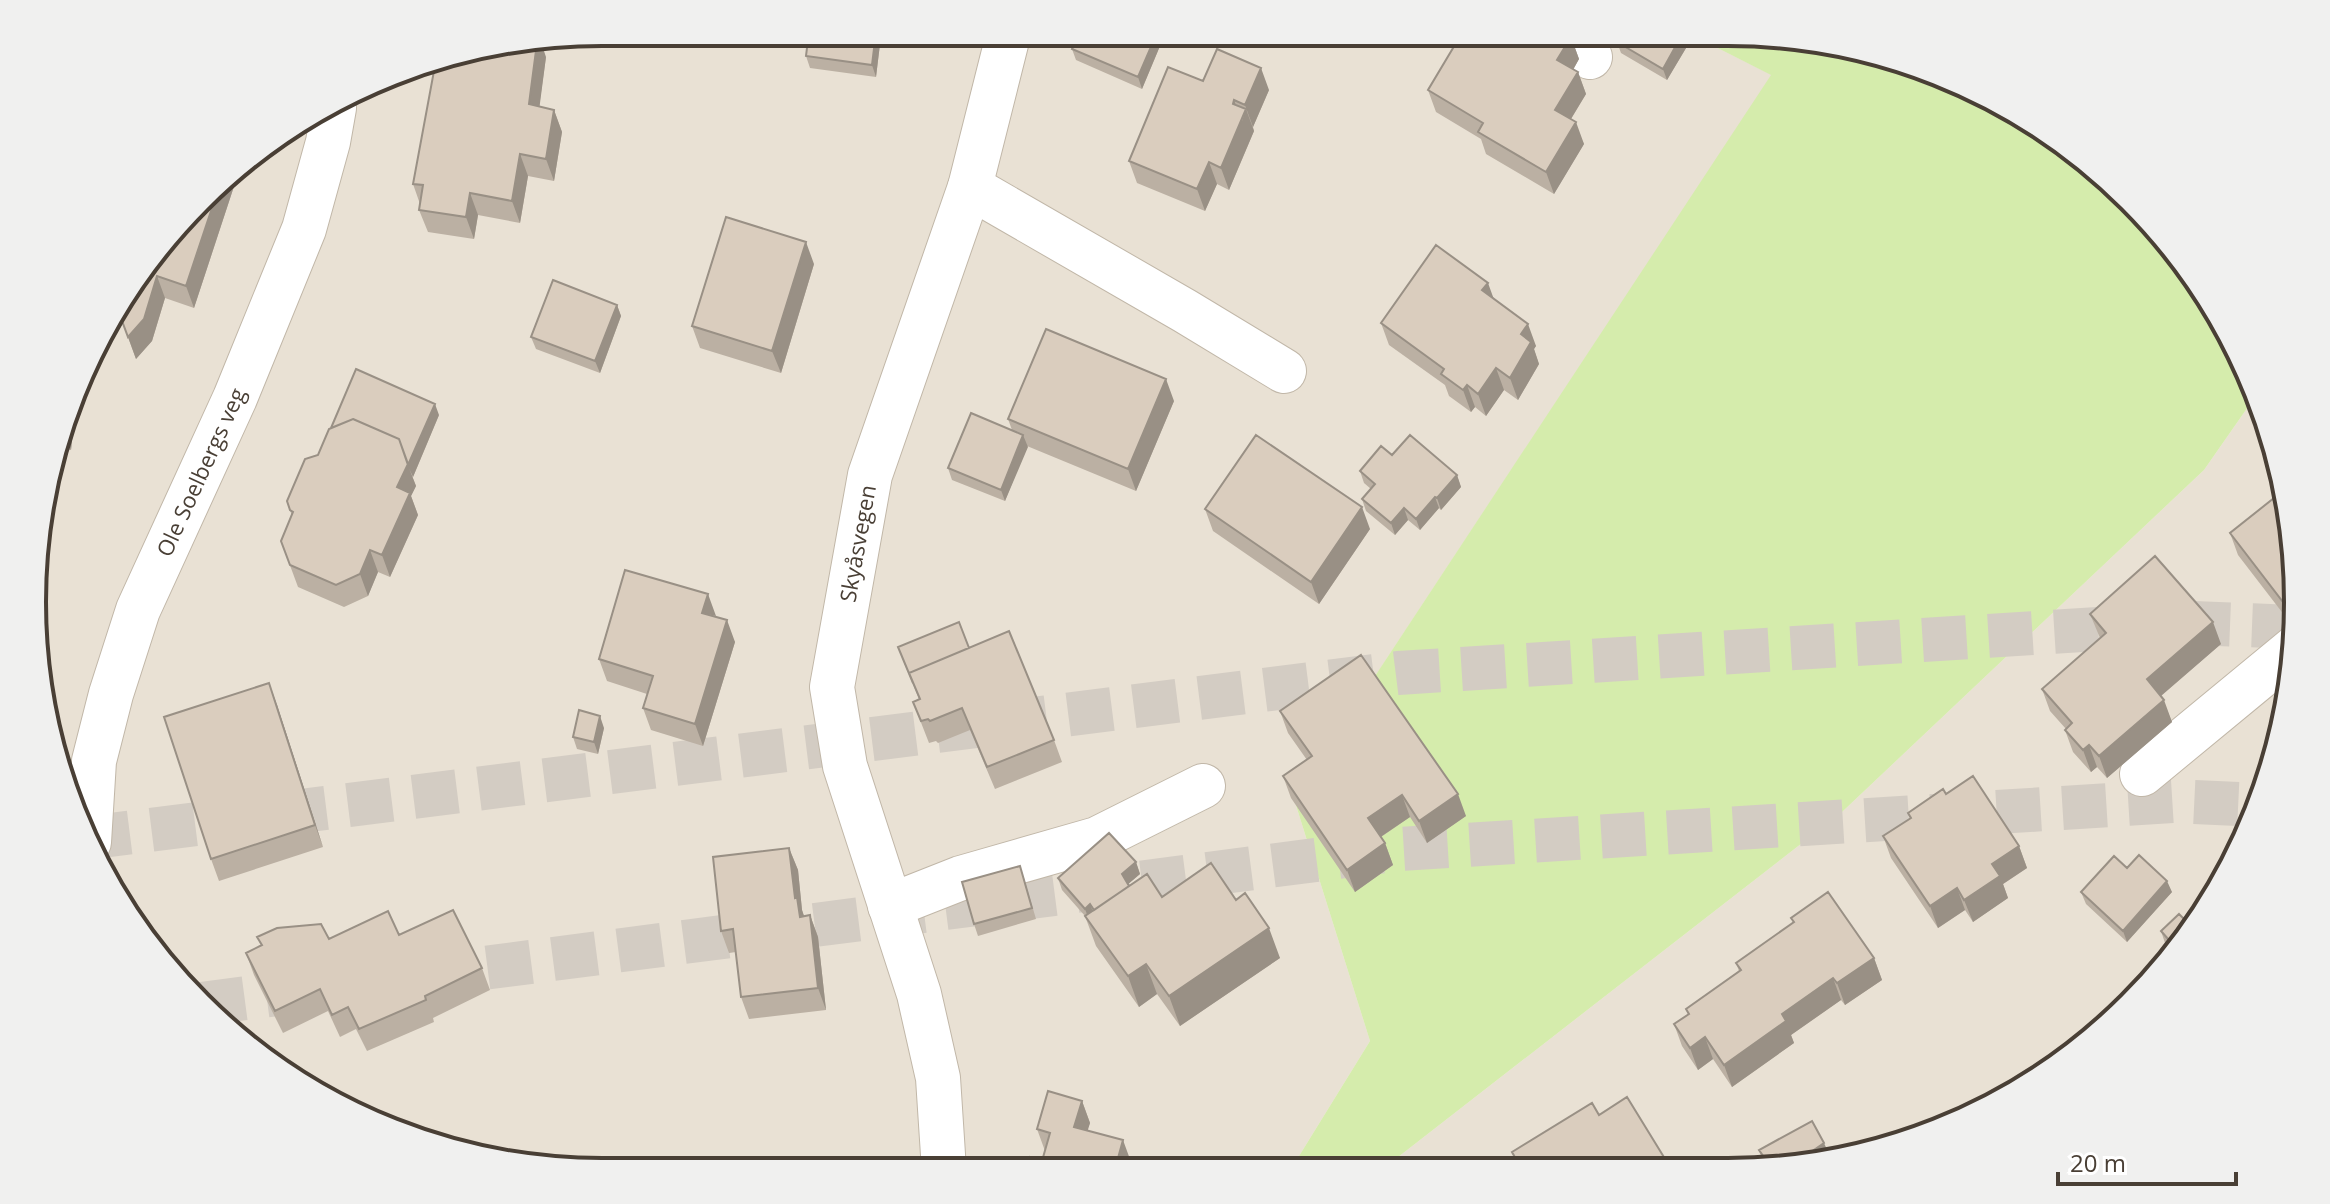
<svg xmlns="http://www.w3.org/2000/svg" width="2330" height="1204" viewBox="0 0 2330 1204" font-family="'Open Sans',sans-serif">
	<rect width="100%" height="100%" fill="#f5efe7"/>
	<!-- residential -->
	<path fill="#e9e1d4" d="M602,32L1688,33L1772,75L1294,799L1370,1041L1291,1169L565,1171L454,1152L350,1113L255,1054L174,978L76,821L33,640L51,455L128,286L255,150L418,62Z
		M2257,394L2268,419L2293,528L2297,640L2278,750L2239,855L2157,977L2045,1076L1946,1129L1803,1167L1384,1168L1842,812L2204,470Z"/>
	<!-- green -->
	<path fill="#d5ecac" d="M1688,33H1765L1875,51L1981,91L2075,150L2157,227L2222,317L2257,394L2204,470L1842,812L1384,1168L1291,1169L1370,1041L1294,799L1771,75Z"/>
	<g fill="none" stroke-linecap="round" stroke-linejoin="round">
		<!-- highway-tunnel -->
		<path stroke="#d3ccc3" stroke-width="44" stroke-dasharray="44 22" stroke-linecap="butt" d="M86,838L1398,673L2193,623L2296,627
			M422,976L1400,849L2175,801L2258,805
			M201,1004L322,988"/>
		<!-- minor casing -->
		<g stroke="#c1b7a8" stroke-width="46">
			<g id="minor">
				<path d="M1551,33L1590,57"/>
				<path d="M970,187L1185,311L1284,371"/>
				<path d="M2142,774L2296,647"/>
				<path id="s1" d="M89,842L94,761L111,694L138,610L235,398L304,229L328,142L334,108"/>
				<path d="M890,906L961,878L1097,839L1203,786"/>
				<path id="s2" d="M944,1170L938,1078L919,994L845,766L832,687L870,475L970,187L1009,32"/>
			</g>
		</g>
		<!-- minor -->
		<use href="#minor" stroke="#fff" stroke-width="44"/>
	</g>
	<!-- wall -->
	<path fill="#bbb0a3" d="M807,32H888L886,44H880L876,77L810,68L806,56L808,35Z
		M1079,32L1165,33V34L1142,89L1076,60L1072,49Z
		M1571,37L1579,59L1573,70L1578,72L1586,94L1571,119L1584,144L1554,194L1486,154L1481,139L1436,112L1428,90Z
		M1692,38L1667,80L1621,53L1617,42Z
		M546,57L539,107L554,110L562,132L554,181L528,176L520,223L478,215L474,239L428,232L419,210L420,204L413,184Z
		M1203,81L1269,90L1253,127L1254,131L1229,190L1217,184L1205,211L1137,183L1129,161Z
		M241,165L194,308L165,298L152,341L136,359L118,310L128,286Z
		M814,264L781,373L700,348L692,326Z
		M1494,299L1536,346L1534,349L1539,364L1518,400L1504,390L1486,416L1475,407L1471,412L1449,396L1445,385L1389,345L1381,323Z
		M617,305L621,316L600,373L536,349L531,337Z
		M76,401L71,450L54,448Z
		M1174,401L1136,491L1027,446L1005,501L952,480L948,468L1012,430L1008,419Z
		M439,415L413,477L409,468L416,486L411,496L418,515L390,577L378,572L368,596L344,607L298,587L281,541L292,516L287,501Z
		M1392,455L1457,475L1461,487L1441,510L1439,508L1420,530L1408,520L1395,535L1366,511L1362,499L1371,489L1364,483L1360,471Z
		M1205,509L1370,529L1319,604L1213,531Z
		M2293,528L2296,621L2291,624L2238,555L2230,533Z
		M2090,614L2221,644L2161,696L2172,722L2107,778L2097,767L2091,772L2073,752L2065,730L2066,729L2050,711L2042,689L2100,638Z
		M716,617L735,642L703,746L651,730L643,708L647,694L607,681L599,659Z
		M969,648L1054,740L1062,762L995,789L970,730L938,743L936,741L929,743L913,702L919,699L902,658Z
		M277,705L323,847L219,881L211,859Z
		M1280,711L1466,816L1427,843L1410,817L1381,837L1385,843L1393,865L1355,892L1291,798L1283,776L1307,760L1288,733Z
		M604,728L598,754L577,749L573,737Z
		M1946,794L2019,846L2027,868L2003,884L2008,898L1973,922L1965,910L1938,928L1891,858L1883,836L1910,819L1908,813Z
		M789,848L798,870L802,910L804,916L810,915L818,937L826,1010L749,1019L741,997L736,952L729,953L721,931Z
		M1136,862L1140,874L1128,884L1129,886L1162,897L1236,900L1280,958L1180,1026L1157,994L1139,1007L1096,946L1085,916L1062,890L1058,878Z
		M2127,868L2172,892L2127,942L2086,904L2081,892Z
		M1024,878L1036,919L978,936L974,924Z
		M1791,918L1874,958L1882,980L1845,1005L1841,1000L1791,1035L1794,1043L1732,1087L1713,1059L1698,1070L1682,1046L1674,1024L1688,1015L1686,1009L1739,971L1736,963L1793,923Z
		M2191,926L2174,952L2165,943L2161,931Z
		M399,935L482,968L490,990L433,1018L434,1022L367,1051L356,1029L340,1037L328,1011L283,1033L254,975L246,953L261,946L257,937L329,939Z
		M1082,1101L1090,1123L1087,1130L1131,1162L1129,1169H1026L1042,1161L1045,1151L1037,1129Z
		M1599,1115L1671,1167L1517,1168L1512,1152Z
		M1759,1150L1829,1154L1803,1167H1767L1763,1162Z"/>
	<!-- shaded-wall -->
	<path fill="#999085" d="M876,32L880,44L876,77L872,65Z
		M882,32H888L886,44Z
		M1157,33H1165V34L1142,89L1138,77Z
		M1683,33H1690L1692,38L1667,80L1663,69Z
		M1571,37L1579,59L1566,82L1557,60Z
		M541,42L546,57L537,126L529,104L537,43Z
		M1261,68L1269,90L1253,127L1245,105Z
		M1578,72L1586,94L1563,132L1555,110Z
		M1234,100L1242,121L1246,109L1254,131L1229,190L1221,168Z
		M554,110L562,132L554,181L546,159Z
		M1576,122L1584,144L1554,194L1546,172Z
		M520,154L528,176L520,223L512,201Z
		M1209,162L1217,184L1205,211L1197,189Z
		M241,165L194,308L186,286L218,190Z
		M470,193L478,215L474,239L466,217Z
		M806,242L814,264L781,373L772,351Z
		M157,276L165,298L152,341L136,359L128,337Z
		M1488,283L1496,305L1482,290Z
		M617,305L621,316L600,373L595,361Z
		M1528,324L1536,346L1534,349L1539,364L1518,400L1510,378L1521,334Z
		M1496,368L1504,390L1486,416L1478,394Z
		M1166,379L1174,401L1136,491L1128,469Z
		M1467,385L1475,407L1471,412L1463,390Z
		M76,401L71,450L63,429Z
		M435,404L439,415L413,477L409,468L416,486L411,496L418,515L390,577L382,555L397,487Z
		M1023,435L1028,447L1005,501L1001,490Z
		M1457,475L1461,487L1441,510L1437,498Z
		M1435,497L1439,508L1420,530L1416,519Z
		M1362,507L1370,529L1319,604L1311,582Z
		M1404,508L1408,520L1395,535L1391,523Z
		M370,550L378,572L368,596L360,574Z
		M2295,593L2296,621L2291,624L2283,602Z
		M708,594L716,616L702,613Z
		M727,620L735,642L703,746L695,724Z
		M2213,622L2221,644L2155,701L2147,679Z
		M269,683L277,705L323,847L315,825Z
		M2164,700L2172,722L2107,778L2099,756Z
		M600,716L604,728L598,754L594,742Z
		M2089,745L2097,767L2091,772L2083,750Z
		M1458,794L1466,816L1427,843L1419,821Z
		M1402,795L1410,817L1376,840L1368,818Z
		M1385,843L1393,865L1355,892L1347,870Z
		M2019,846L2027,868L2003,884L2008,898L1973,922L1964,900L1992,864Z
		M789,848L798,870L802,910L805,919L800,917L795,898Z
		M1136,862L1140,874L1126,886L1122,874Z
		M2167,881L2172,892L2127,942L2123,931Z
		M1957,888L1965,910L1938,928L1930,906Z
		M1090,904L1094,915L1089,920L1085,909Z
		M810,915L818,937L826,1010L818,988Z
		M1269,928L1280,958L1180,1026L1169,996Z
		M1874,958L1882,980L1845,1005L1837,983Z
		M1146,964L1157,994L1139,1007L1128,976Z
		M1833,978L1841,1000L1791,1035L1794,1043L1732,1087L1724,1065L1782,1014Z
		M1705,1037L1713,1059L1698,1070L1690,1048Z
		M1082,1101L1090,1123L1082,1149L1074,1127Z
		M1123,1140L1131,1162L1129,1169H1115Z
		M1824,1143L1829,1154L1815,1164L1803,1167H1789Z"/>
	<!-- building -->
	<path fill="#dacdbe" stroke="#999085" stroke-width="2" d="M809,32H876L872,65L806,56Z
		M1079,32L1157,33L1138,77L1072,49Z
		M1462,33H1564L1571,37L1557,60L1578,72L1555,110L1576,122L1546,172L1478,132L1483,123L1428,90Z
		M1622,33H1683L1663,69L1617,42Z
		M537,43L529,104L554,110L546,159L520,154L512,201L470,193L466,217L419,210L423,185L413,184L436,60L464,55L469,56V54Z
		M1217,49L1261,68L1245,105L1234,100L1233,104L1246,109L1221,168L1209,162L1197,189L1129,161L1168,67L1203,81Z
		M218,190L186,286L157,276L144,319L128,337L118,310L128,286Z
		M726,217L806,242L772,351L692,326Z
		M1436,245L1488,283L1482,290L1528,324L1521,334L1531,342L1510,378L1496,368L1478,394L1467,385L1463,390L1441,374L1444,369L1381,323Z
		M553,280L617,305L595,361L531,337Z
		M1046,329L1166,379L1128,469L1008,419Z
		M356,369L435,404L408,465L399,439L353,419L331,428Z
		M971,413L1023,435L1001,490L948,468Z
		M353,419L399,439L408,464L397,487L410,493L382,555L370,550L360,574L336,585L290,565L281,541L293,512L290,510L287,501L305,459L318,455L329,429Z
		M1256,435L1362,507L1311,582L1205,509Z
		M1410,435L1457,475L1437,498L1435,497L1416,519L1404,508L1391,523L1362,499L1375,484L1360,471L1381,446L1392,455Z
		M2284,490L2293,528L2295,593L2283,602L2230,533Z
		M2155,556L2213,622L2147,679L2164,700L2099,756L2089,745L2083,750L2065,730L2072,723L2042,689L2106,633L2090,614Z
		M625,570L708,594L702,613L727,620L695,724L643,708L653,676L599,659Z
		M959,622L969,648L909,673L913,683L898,647Z
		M1009,631L1054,740L987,767L962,708L930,721L928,719L921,721L913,702L920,699L909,673Z
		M1361,655L1458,794L1419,821L1402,795L1368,818L1385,843L1347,870L1283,776L1312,756L1280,711Z
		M269,683L315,825L211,859L164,717Z
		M579,710L600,716L594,742L573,737Z
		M1973,776L2019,846L1992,864L2000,876L1964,900L1957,888L1930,906L1883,836L1911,818L1908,813L1943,789L1946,794Z
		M1109,833L1136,862L1122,874L1129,886L1094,910L1090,904L1085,909L1058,878Z
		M789,848L795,898L797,897L800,917L810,915L818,988L741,997L733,929L721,931L713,857Z
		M2139,855L2167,881L2123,931L2081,892L2114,856L2127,868Z
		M1211,863L1236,900L1245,893L1269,928L1169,996L1146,964L1128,976L1085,916L1147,874L1162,897Z
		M1020,866L1032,908L974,924L962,882Z
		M1828,892L1874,958L1837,983L1833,978L1782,1014L1786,1021L1724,1065L1705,1037L1690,1048L1674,1024L1689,1014L1686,1009L1741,970L1736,963L1794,922L1791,918Z
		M453,910L482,968L425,996L426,1000L359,1029L348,1007L332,1015L320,989L275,1011L246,953L262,945L257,937L277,928L321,924L329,939L388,911L399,935Z
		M2179,914L2191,926L2176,948L2161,931Z
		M1048,1091L1082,1101L1074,1127L1123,1140L1115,1169H1026L1030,1157L1042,1161L1050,1133L1037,1129Z
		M1627,1097L1670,1167L1521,1168L1512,1152L1592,1103L1599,1115Z
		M366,1105L399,1132L360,1117Z
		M1812,1121L1824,1143L1789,1167H1771L1759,1150Z"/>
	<g text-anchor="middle" stroke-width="6" stroke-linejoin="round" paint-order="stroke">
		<!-- street labels -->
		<g font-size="22" fill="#493f35" stroke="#fff">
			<text dy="8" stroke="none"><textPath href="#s1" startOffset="390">Ole Soelbergs veg</textPath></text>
			<text dy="8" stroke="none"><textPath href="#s2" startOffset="644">Skyåsvegen</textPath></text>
		</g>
	</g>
	<!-- crop -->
	<path d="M0 0H2330V1204H0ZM602 46H1728A556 556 0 0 1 2284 602V602A556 556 0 0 1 1728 1158H602A556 556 0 0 1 46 602V602A556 556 0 0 1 602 46Z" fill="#f0f0ef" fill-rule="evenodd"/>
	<path fill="none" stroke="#493f35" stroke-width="4" d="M602 46H1728A556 556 0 0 1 2284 602V602A556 556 0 0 1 1728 1158H602A556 556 0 0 1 46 602V602A556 556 0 0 1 602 46Z"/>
	<!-- scale -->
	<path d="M2058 1172v12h178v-12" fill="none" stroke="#493f35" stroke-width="4"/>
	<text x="2070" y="1172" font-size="24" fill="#493f35" stroke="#ffffff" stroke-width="6" paint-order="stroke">20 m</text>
</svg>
